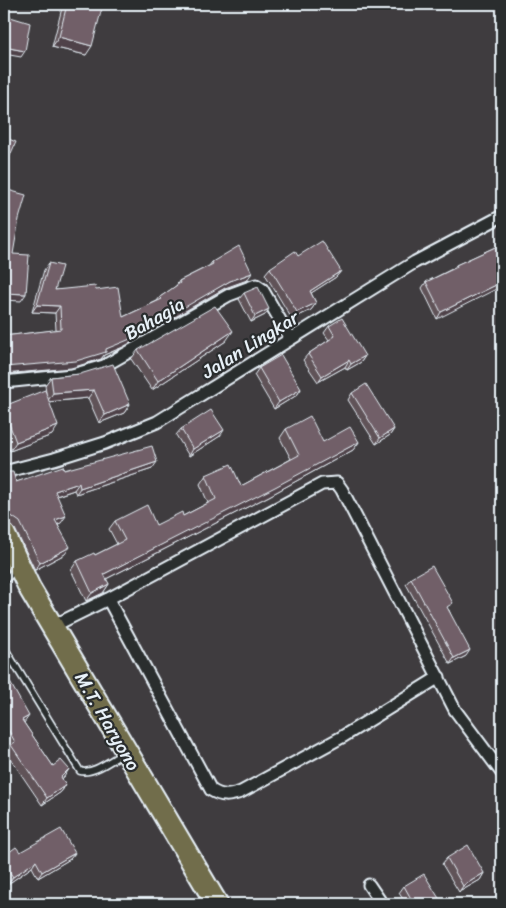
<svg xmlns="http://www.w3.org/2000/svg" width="506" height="908" viewBox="0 0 506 908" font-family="Sriracha,sans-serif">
	<rect width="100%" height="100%" fill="#3f3c3f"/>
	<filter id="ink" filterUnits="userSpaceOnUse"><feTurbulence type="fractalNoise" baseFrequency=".02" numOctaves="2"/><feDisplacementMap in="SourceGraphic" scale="10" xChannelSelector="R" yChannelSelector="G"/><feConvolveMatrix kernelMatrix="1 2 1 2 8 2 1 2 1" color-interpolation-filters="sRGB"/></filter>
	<g filter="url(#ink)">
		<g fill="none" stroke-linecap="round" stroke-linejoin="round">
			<!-- lane casing -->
			<g stroke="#e8f1f8" stroke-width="9">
				<path id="lane" d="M4,581L17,568
					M4,647L80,771C93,775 112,759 124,753"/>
			</g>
			<!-- street casing -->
			<g stroke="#e8f1f8" stroke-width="15">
				<path id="street" d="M4,382L72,375L104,366L229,295L256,285L262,289L291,339
					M4,472L54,459L105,443L157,422L415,262L502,216
					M108,599L211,790C222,797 229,796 241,792L342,737L439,677
					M53,626L108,599L322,484L337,483L342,490L455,710L502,773
					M369,885L382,904"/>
			</g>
			<!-- highway casing -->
			<g stroke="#e8f1f8" stroke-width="25">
				<path id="highway" d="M4,534L30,589L217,904"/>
			</g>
			<!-- lane -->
			<use href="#lane" stroke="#2a2d2e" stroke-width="5.5"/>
			<!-- street -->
			<use href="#street" stroke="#2a2d2e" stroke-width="11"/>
			<!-- highway -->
			<use href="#highway" stroke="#716d4b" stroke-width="21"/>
		</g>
		<!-- wall -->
		<path fill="#615259" stroke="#e8f1f8" d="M63,4H103L86,55L52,47Z
			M4,137L8,160L4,166Z
			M502,244L437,319L422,288L426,282L454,268L456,265Z
			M298,256L341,271L336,277L311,293L316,303L311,310L292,319L265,274L270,268Z
			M212,262L247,280L225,288L123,347L104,355L101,359L71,368L4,374V336L56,330L55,313L32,312L44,270L49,263L55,290H96L123,317L157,301L160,297L176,286L179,281L209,266Z
			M244,293L265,315L251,322L239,299Z
			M329,326L365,356L361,362L347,370L345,367L318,382L303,360L308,354L329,340L324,333Z
			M226,341L152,390L131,359L138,350Z
			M259,368L301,389L297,395L274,409L254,375Z
			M80,374L130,404L124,413L99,423L88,398L49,402L52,435L10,451L4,435V406L46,393L45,385L51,377Z
			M352,393L394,429L390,435L376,444L348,400Z
			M181,429L220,436L189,456L176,435Z
			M286,429L323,442H359L353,450L269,496L106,579L109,584L103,593L86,601L71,570L77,561L95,555L117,544L109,529L115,521L156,525L183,516L208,503L200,484L206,475L241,486L291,459L280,438Z
			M4,469L16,482L64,470L152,469L76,494L74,490L57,496L61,523L58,524L65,554L35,570L15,529L5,522L4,519Z
			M411,578L449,610L466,656L450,664L406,584Z
			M4,665L10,675L7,678L24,723L53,766L69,769L62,779L66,785L61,792L42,805L6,752L9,747L4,738Z
			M20,852L75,853L70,859L38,878L32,867L8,884L4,877V856Z
			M447,858L484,873L480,880L459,892L442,864Z
			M404,886L440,900L438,904H406L399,893Z"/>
		<!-- shaded-wall -->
		<path fill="#4f4248" stroke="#e8f1f8" d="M59,37L92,46L86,55L52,47Z
			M4,47L25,51L21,57L4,54Z
			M341,271L336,277L305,297L310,291Z
			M252,273L247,280L225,288L123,347L104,355L101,359L71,368L4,374V367L106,349L230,281Z
			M502,282V286L437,319L441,312Z
			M4,293L26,294L21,301L4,300Z
			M316,303L311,310L292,319L297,312Z
			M37,305L60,306L55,313L32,312Z
			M269,309L265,315L251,322L255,316Z
			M233,331L226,341L152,390L158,381Z
			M365,356L361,362L347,370L351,364Z
			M349,360L345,367L318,382L322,376Z
			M301,389L297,395L274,409L279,402Z
			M94,390L88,398L47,402L53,393Z
			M130,404L124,413L99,423L105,415Z
			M58,426L52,435L10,451L16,442Z
			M394,429L390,435L376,444L380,438Z
			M224,430L220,436L189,456L193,449Z
			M359,442L353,450L269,496L98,583L104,574Z
			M157,462L152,469L76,494L80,488Z
			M79,483L74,490L50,498L55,491Z
			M66,516L61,523L51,527L55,520Z
			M70,547L65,554L35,570L40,563Z
			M109,584L103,593L86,601L92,593Z
			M470,650L466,656L450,664L454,658Z
			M29,716L24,723L22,720Z
			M69,769L64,777L55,784L61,777Z
			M66,785L61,792L42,805L47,798Z
			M75,853L70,859L38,878L42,872Z
			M36,861L32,867L8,884L13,877Z
			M484,873L480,880L459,892L463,886Z"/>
		<!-- building -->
		<path fill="#715f67" stroke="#e8f1f8" d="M67,4H103L92,46L59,37Z
			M7,16L30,23L25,51L4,47V28Z
			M4,80L7,82L4,88Z
			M4,137L16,142L8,160L4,158Z
			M4,189L26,195L19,219L13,254L29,255L26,294L4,293Z
			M322,241L341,271L310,291L316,303L297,312L270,268L295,251L298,256Z
			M502,244V282L441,312L426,282L457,267L456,265Z
			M239,246L252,273L230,281L128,340L106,349V352L76,361L4,367V336L61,329L60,306L37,305L49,263L62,266L55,290L95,286L96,290L118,287L123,317L162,299L160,297L180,283L179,281L213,264L212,262Z
			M258,287L269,309L255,316L244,293Z
			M215,306L233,331L158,381L138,350Z
			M342,318L365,356L351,364L349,360L322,376L308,354L335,336L329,326Z
			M281,355L301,389L279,402L259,368Z
			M113,364L130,404L105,415L94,390L53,393L51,377L80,374Z
			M366,384L394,429L380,438L352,393Z
			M45,390L58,426L16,442L4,410V406Z
			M4,391L7,400L4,401Z
			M211,410L224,430L193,449L181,429Z
			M310,416L323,442L350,427L359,442L275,487L104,574L109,584L92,593L77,561L94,553L95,555L125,540L115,521L147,505L156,525L182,512L183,516L216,499L206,475L231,464L241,486L299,455L286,429Z
			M4,440L8,455L4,460Z
			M152,446L157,462L80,488L79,483L55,491L66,516L55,520L70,547L40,563L20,522L10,515L4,499V469L6,472H13L16,482L63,466L64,470Z
			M432,566L453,603L447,607L470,650L454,658L411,578Z
			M4,665L10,675L7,677L29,716L22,720L53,766L61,760L69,769L61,777L66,785L47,798L11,745L15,742L4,722Z
			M4,811L7,816L4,818Z
			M61,829L75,853L42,872L36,861L13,877L4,864V856L16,847L20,852Z
			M468,845L484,873L463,886L447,858Z
			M424,874L440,900L434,904H414L404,886Z"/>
	</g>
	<g text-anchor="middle" stroke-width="4.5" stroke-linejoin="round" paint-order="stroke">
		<!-- street labels -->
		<g font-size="19" fill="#e8f1f8" stroke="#2a2d2e">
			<text transform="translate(154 318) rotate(-30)" y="7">Bahagia</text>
			<text transform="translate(250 344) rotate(-32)" y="7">Jalan Lingkar</text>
			<text transform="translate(108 721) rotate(60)" y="7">M.T. Haryono</text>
		</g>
	</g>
	<!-- margin -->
	<rect width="506" height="908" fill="none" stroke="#2a2d2e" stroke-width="20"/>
	<rect x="10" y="10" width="486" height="888" fill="none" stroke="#e8f1f8" stroke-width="2" filter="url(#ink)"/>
</svg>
